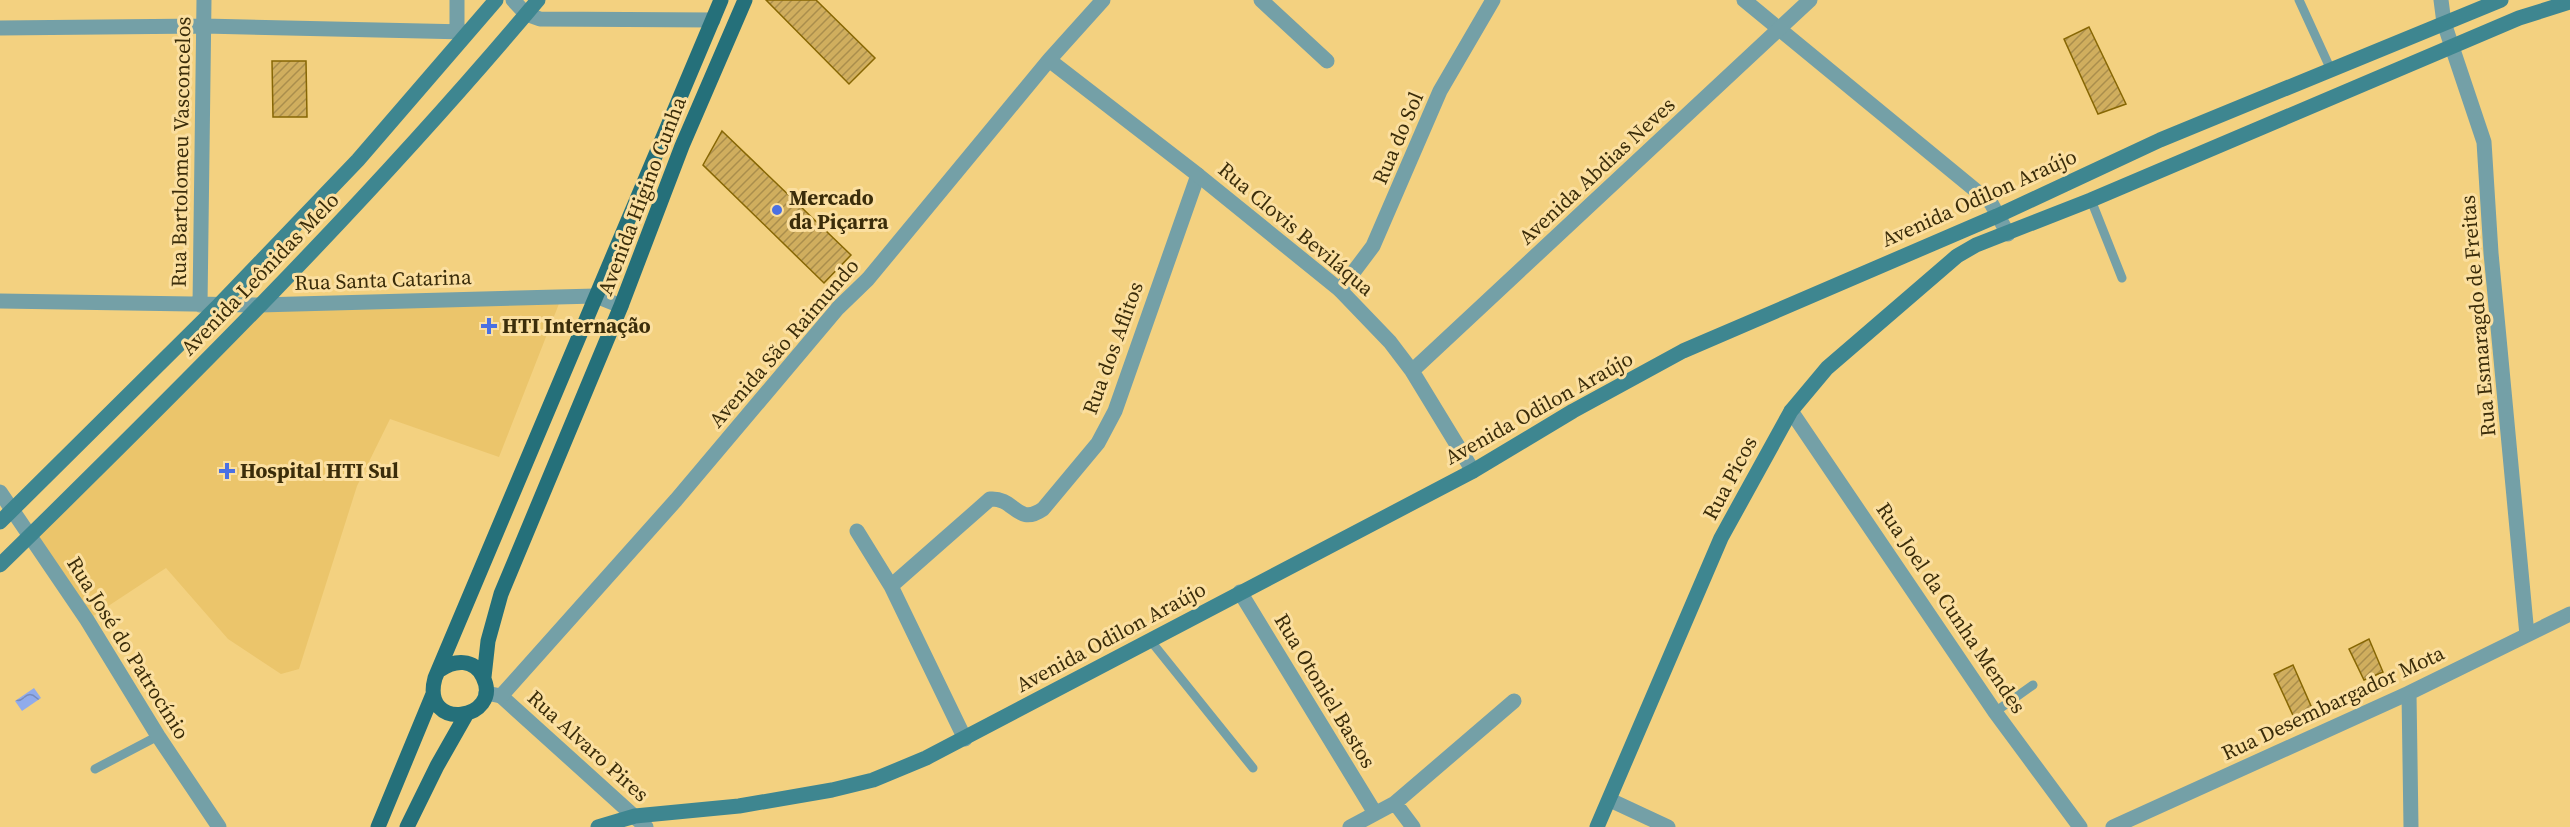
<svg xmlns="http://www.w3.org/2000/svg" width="2570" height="827" viewBox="0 0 2570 827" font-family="'Source Serif 4',serif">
	<defs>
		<pattern id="water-waves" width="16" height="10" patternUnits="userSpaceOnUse" patternTransform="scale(1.5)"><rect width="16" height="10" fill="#90abeb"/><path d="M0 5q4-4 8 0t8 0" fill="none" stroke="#778cbd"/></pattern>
		<pattern id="building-hatch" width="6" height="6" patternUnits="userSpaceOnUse" patternTransform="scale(1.5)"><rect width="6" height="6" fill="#d0ae5e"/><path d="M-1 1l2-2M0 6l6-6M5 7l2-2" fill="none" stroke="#aa8e4c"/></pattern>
	</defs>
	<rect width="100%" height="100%" fill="#f3d180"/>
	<!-- built -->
	<path fill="#ebc56b" d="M562,296L499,457L390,419L357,486L299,669L281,674L228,639L166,568L87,620L30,530L265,298Z"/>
	<!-- water -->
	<path fill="url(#water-waves)" d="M34,688L41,698L22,711L15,701Z"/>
	<!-- building -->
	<path fill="url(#building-hatch)" stroke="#876704" stroke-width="1.5" d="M766,0H816L875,58L849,84Z
		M2089,27L2126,104L2098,114L2064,39Z
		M272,61H306L307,117H273Z
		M722,131L851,255L824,283L703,165Z
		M2369,639L2383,672L2364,680L2349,649Z
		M2293,665L2315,715L2297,724L2274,674Z"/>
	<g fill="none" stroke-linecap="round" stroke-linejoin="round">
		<!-- service -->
		<path stroke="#74a0a7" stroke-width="9" d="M2299,0L2331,70
			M2091,200L2122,278
			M1150,640L1253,768
			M1995,712L2033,685
			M95,769L158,736"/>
		<!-- minor -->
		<path stroke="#74a0a7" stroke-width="15" d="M513,0L526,14L540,19L713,20
			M1261,0L1327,61
			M1744,0L1991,203L2008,234
			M2441,0L2444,23L2484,142L2491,253L2527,635
			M0,28L204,26L467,32
			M457,32V0
			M1340,290L1373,246L1440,91L1493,0
			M0,301L259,305L596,296L621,306
			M200,305L204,0
			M1791,411L1995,712L2080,827
			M0,492L87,620L158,736L219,827
			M857,531L891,586L965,739
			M891,586L990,499C1015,497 1017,527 1043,509L1098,443L1115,411L1198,175
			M1240,592L1375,813
			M2409,693L2411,827
			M501,696L646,827
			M1610,800L1668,827
			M1395,803L1413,827
			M1350,827L1395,803L1514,701
			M2113,827L2409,693L2570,614"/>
		<!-- tertiary -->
		<path stroke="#74a0a7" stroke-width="15" d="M1049,60L1198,175L1340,290L1390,342L1412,371L1473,471
			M1412,371L1810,0
			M486,693L501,696L676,500L838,308L868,279L1049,60L1103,0"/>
		<!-- secondary -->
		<path stroke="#3e8690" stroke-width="15" d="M0,522L219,305L358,160L496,0
			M0,565C186,383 370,200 538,0
			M598,827L635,816L739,806L832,790L873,780L926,758L1473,471L1573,411L1683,351L1997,216L2160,140L2501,0
			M1597,827L1721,538L1791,411L1827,368L1957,256L1976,245L2091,200L2519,18L2570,2"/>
		<!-- primary -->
		<path stroke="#25707a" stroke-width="15" d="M440,670C454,660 474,658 483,677C504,720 420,733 435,678L721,0
			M484,677L488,641L501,594L621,306L682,146L745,0
			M378,827L433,694
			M407,827L437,766L466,715"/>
	</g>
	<!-- markers -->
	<g fill="#4a70e3" stroke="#fbdfa0" stroke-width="2">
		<circle cx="777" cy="210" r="6"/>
		<path d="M486 317h6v6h6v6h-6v6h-6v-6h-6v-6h6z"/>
		<path d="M224 462h6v6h6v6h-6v6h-6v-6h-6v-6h6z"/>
	</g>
	<g text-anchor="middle" stroke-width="6" stroke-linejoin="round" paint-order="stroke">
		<!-- street labels -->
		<g font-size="21" fill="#3b2d0a" stroke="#fbdfa0">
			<text transform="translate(1398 138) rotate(-67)" y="7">Rua do Sol</text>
			<text transform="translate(181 152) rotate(-89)" y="7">Rua Bartolomeu Vasconcelos</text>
			<text transform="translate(1597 171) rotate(-43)" y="7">Avenida Abdias Neves</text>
			<text transform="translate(642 196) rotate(-69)" y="7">Avenida Higino Cunha</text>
			<text transform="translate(1979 198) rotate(-24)" y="7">Avenida Odilon Araújo</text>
			<text transform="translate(1296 229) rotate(40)" y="7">Rua Clovis Beviláqua</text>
			<text transform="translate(260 274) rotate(-46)" y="7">Avenida Leônidas Melo</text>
			<text transform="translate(383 280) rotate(-2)" y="7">Rua Santa Catarina</text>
			<text transform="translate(2478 316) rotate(-95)" y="7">Rua Esmaragdo de Freitas</text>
			<text transform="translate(784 343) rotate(-49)" y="7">Avenida São Raimundo</text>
			<text transform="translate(1113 348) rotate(-70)" y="7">Rua dos Aflitos</text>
			<text transform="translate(1539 408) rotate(-29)" y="7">Avenida Odilon Araújo</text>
			<text transform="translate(1730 478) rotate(-62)" y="7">Rua Picos</text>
			<text transform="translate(1951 608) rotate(56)" y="7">Rua Joel da Cunha Mendes</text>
			<text transform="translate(1111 637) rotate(-28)" y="7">Avenida Odilon Araújo</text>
			<text transform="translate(128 648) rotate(58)" y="7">Rua José do Patrocínio</text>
			<text transform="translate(1325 691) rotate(59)" y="7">Rua Otoniel Bastos</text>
			<text transform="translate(2333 703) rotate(-25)" y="7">Rua Desembargador Mota</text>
			<text transform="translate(588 746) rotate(42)" y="7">Rua Alvaro Pires</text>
		</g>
		<!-- poi labels -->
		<g font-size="21" font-weight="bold" fill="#3b2d0a" stroke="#fbdfa0" text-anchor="start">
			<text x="789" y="205">Mercado<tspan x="789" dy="24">da Piçarra</tspan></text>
			<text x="502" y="333">HTI Internação</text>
			<text x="240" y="478">Hospital HTI Sul</text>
		</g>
	</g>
</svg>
